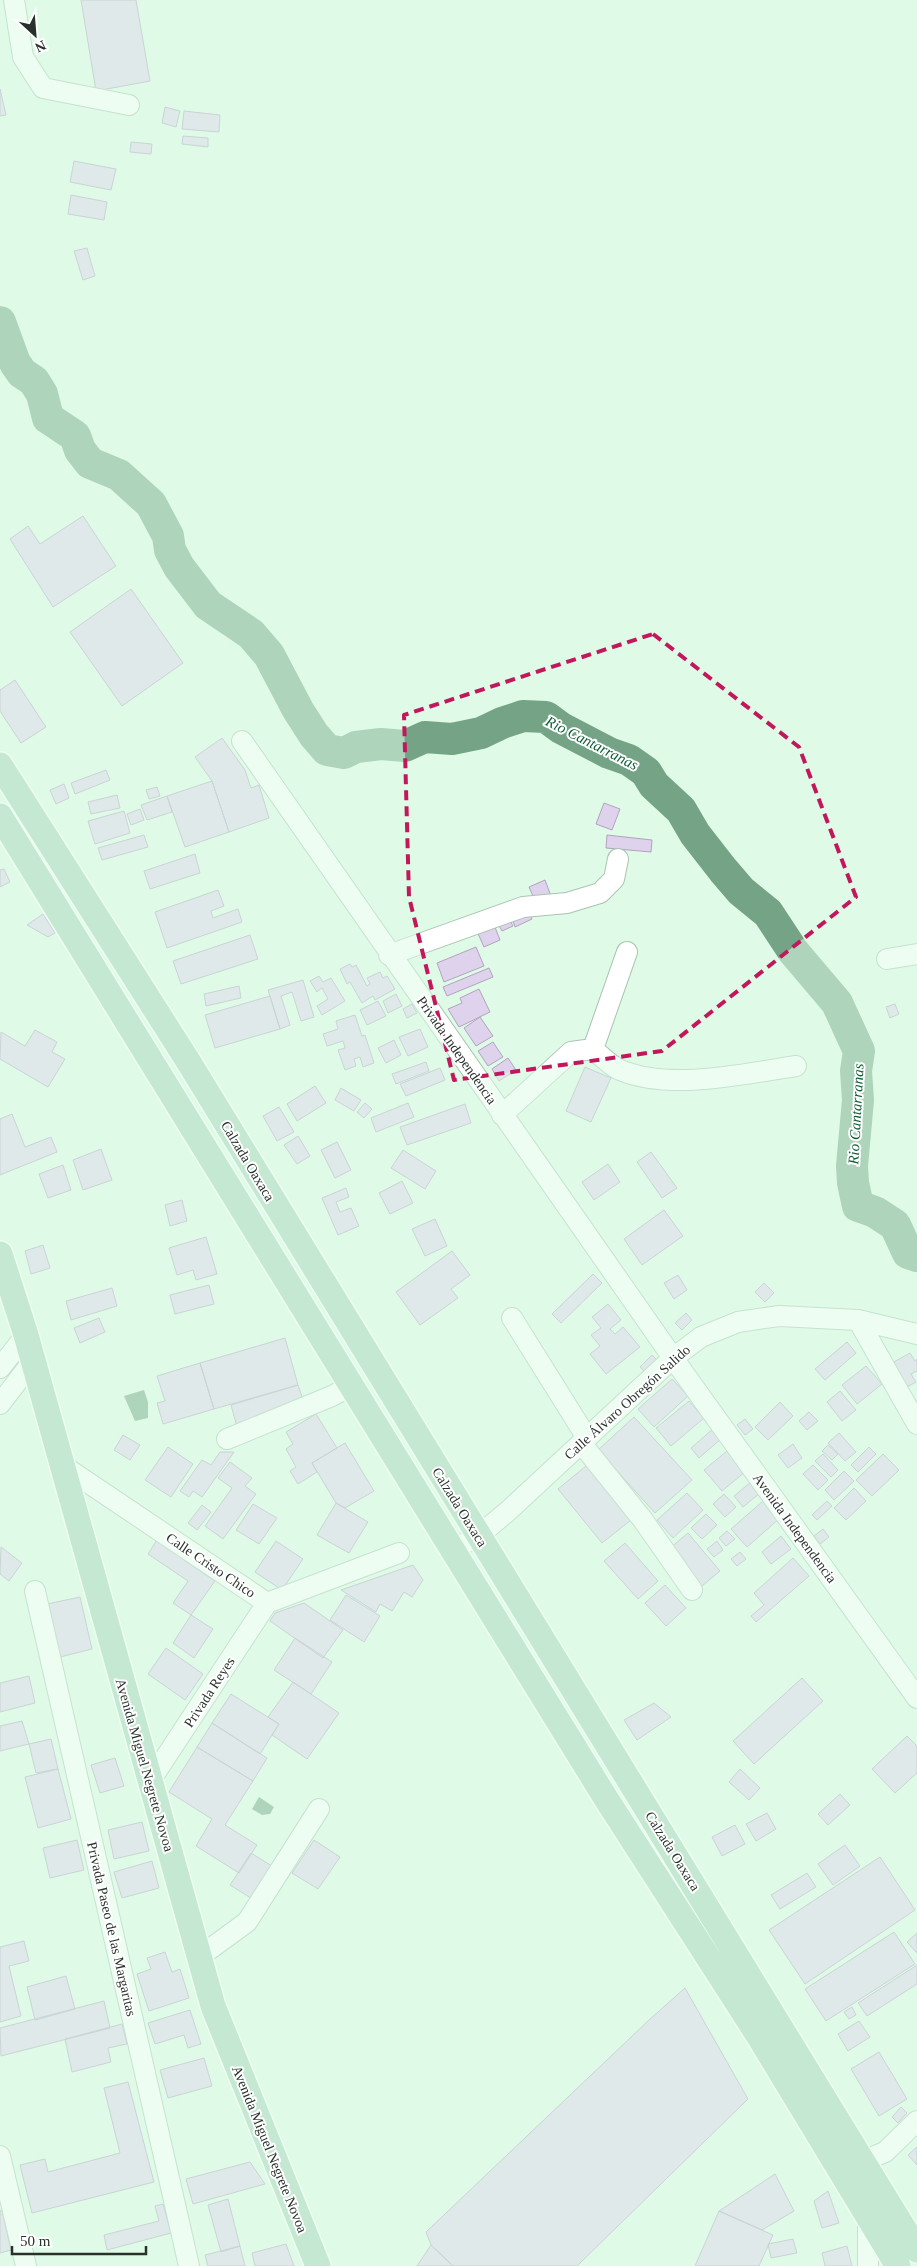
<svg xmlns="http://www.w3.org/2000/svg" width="917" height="2266" viewBox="0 0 917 2266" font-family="'Times New Roman',serif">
	<rect width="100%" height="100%" fill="#dffbe7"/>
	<!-- water -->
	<path fill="#74a485" d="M144,1390L148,1402V1418L135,1421L124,1396Z
		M259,1797L274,1807L270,1814L262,1815L252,1809Z"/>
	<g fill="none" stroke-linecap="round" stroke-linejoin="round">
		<!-- river -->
		<path stroke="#74a485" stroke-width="32" d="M0,322L15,363L22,373L34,381L42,394L48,418L75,436L80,450L90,463L119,475L151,504L168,536L170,550L179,567L208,605L251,634L269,655L298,710L314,735L327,750L344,753L356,747L381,744L405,746L425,737L452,739L481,733L502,723L523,716L546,717L561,728L609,753L629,760L646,772L654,785L681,810L695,834L723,870L741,891L768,913L793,951L837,1003L859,1051L856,1071L858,1100L852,1166L853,1183L858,1206L875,1212L895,1225L908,1253L917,1256"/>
	</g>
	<!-- building -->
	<path fill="#dfd2ec" stroke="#b0a4bd" d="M81,0H136L150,81L96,91Z
		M0,89L6,115L0,116Z
		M165,107L180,111L176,127L162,123Z
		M184,111L220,115L219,132L182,129Z
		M183,136L208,138V147L182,144Z
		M131,142L152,144L151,154L130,152Z
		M74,161L116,169L111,190L70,182Z
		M71,195L107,202L104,220L68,214Z
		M87,248L95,276L83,280L74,251Z
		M83,516L116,566L53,607L10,539L28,526L40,544Z
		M131,589L183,663L122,706L70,632Z
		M15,680L46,727L21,743L0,711V690Z
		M222,738L245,770L251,788L259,785L269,818L229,832L212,781L195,757Z
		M106,770L110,780L75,794L71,783Z
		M212,781L229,832L185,847L167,796Z
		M64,784L69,798L56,804L50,790Z
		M157,787L160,796L149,799L146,790Z
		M117,795L120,808L91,814L88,802Z
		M167,796L172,812L147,820L141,805Z
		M604,803L620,809L612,830L596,824Z
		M140,809L144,820L131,825L127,814Z
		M124,811L130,833L95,844L88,821Z
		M144,835L148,847L102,860L98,848Z
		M607,835L652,840L651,852L606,848Z
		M195,854L200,873L150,889L144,871Z
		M4,869L10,882L0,887V870Z
		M545,880L551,896L536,903L529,887Z
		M218,890L224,906L211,911L213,918L238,909L242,922L167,948L155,912Z
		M528,911L532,919L515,927L512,918Z
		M43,914L55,933L48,937L27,925Z
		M508,917L513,926L502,931L497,922Z
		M493,922L500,940L484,947L476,929Z
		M250,935L258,959L181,984L173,961Z
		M476,947L484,966L444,982L437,963Z
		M350,964L352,967L356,965L367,986L370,984L367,978L380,972L383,978L387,976L395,989L375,1000L373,996L362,1003L350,982L347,984L340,969Z
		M489,968L493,977L447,996L443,987Z
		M319,976L323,982L331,978L345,1001L322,1015L317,1006L328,999L322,988L317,992L310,981Z
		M303,980L314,1017L301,1021L292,992L281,996L290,1025L280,1029L268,990Z
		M239,986L241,998L206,1006L204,994Z
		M479,989L490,1012L459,1027L448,1009L462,1003L460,998Z
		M396,994L402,1006L388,1013L383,1001Z
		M270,996L280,1029L215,1048L205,1015Z
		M378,1001L386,1016L367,1025L360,1010Z
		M412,1004L417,1013L407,1018L403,1009Z
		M895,1004L899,1014L890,1018L886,1007Z
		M355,1015L362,1036L365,1035L374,1063L363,1067L360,1057L354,1059L356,1066L345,1070L338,1050L345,1048L343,1041L327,1046L323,1034L338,1029L336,1021Z
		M480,1017L493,1036L476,1046L464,1028Z
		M420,1029L428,1047L408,1056L399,1037Z
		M35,1030L57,1042L52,1052L65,1059L48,1087L0,1059L1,1032L25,1046Z
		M394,1040L401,1055L386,1063L378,1048Z
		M493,1042L503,1057L488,1066L478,1051Z
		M508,1058L516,1070L499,1081L492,1069Z
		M426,1062L429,1071L396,1084L392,1074Z
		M585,1067L611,1078L591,1122L566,1111Z
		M440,1068L445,1080L406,1096L400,1084Z
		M315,1086L326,1103L297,1121L287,1104Z
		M341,1088L361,1100L354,1111L335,1100Z
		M365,1103L372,1109L364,1118L357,1112Z
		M408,1103L414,1117L376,1132L371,1118Z
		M465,1104L471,1123L407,1145L400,1127Z
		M279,1107L294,1132L277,1141L263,1116Z
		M12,1114L25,1147L51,1137L57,1152L0,1175V1119Z
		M298,1136L310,1156L297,1164L284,1145Z
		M337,1142L351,1170L335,1178L321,1150Z
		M101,1149L112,1180L83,1190L73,1160Z
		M403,1150L436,1171L425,1189L391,1168Z
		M651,1152L677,1188L662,1198L637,1162Z
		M608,1164L620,1182L594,1200L582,1182Z
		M63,1165L71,1190L48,1198L39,1174Z
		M402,1181L413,1203L390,1214L379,1193Z
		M346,1188L349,1197L336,1202L340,1212L351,1208L359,1226L338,1235L322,1198Z
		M182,1200L187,1221L170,1226L165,1205Z
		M664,1210L683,1236L642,1265L624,1239Z
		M435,1219L447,1246L425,1256L412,1229Z
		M206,1237L217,1274L196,1280L193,1270L177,1275L169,1248Z
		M43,1245L50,1268L31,1274L25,1251Z
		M452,1251L470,1275L451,1289L458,1298L420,1325L396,1292Z
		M593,1274L602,1283L561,1323L552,1314Z
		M678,1275L687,1290L674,1299L664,1283Z
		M764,1283L774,1293L765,1302L755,1292Z
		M209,1285L214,1304L175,1314L170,1295Z
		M112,1288L117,1306L71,1320L66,1301Z
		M608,1304L621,1320L610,1329L615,1334L623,1327L640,1347L606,1374L590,1354L600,1346L591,1335L601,1328L592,1317Z
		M686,1313L692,1320L682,1330L675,1323Z
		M99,1318L105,1332L80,1343L74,1328Z
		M285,1338L298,1385L214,1409L200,1363Z
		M847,1342L856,1353L825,1380L815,1369Z
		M910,1353L915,1361L917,1359V1371L911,1374L916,1382L907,1387L892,1363Z
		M652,1355L659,1362L647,1374L640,1367Z
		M200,1363L214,1409L163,1424L157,1403L165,1401L157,1376Z
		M866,1366L882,1384L857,1404L842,1385Z
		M672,1379L688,1396L654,1427L638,1409Z
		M298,1385L305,1405L237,1427L231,1405Z
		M840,1391L856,1410L842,1421L827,1402Z
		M689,1401L704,1418L671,1446L656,1428Z
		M780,1402L793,1416L768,1440L755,1427Z
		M809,1412L818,1421L807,1430L799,1421Z
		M316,1414L337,1448L312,1463L317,1472L298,1484L290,1471L296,1467L286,1449L293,1444L286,1432Z
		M634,1417L692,1480L655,1513L598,1450Z
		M745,1419L753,1429L745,1435L737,1425Z
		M713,1429L722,1438L699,1458L691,1448Z
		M839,1433L856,1452L845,1461L828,1443Z
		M123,1435L140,1445L130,1460L114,1450Z
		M345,1443L374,1491L345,1508L336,1503L312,1463Z
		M793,1444L802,1458L788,1468L778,1455Z
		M828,1445L838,1454L832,1460L822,1451Z
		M168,1447L193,1464L171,1497L145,1480Z
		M869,1447L876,1454L858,1472L851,1465Z
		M727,1451L745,1472L722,1491L704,1470Z
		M220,1452H234L202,1497L193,1491L189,1497L180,1491L202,1460L211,1465Z
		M823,1454L838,1470L831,1477L815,1461Z
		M883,1454L899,1470L872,1496L856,1480Z
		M592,1461L636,1516L602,1543L558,1489Z
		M230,1462L252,1478L245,1486L256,1494L223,1539L205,1526L232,1488L218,1478Z
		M813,1465L828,1480L818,1490L803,1474Z
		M844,1471L854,1481L834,1500L825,1490Z
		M751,1482L760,1493L743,1507L734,1496Z
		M854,1488L866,1501L846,1520L834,1508Z
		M687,1493L703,1510L673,1538L657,1520Z
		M724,1494L736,1507L725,1517L713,1504Z
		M763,1501L779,1519L747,1547L731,1529Z
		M827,1501L832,1506L817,1520L812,1515Z
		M336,1503L368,1522L349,1553L317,1535Z
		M253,1504L277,1518L259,1544L236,1530Z
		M202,1505L211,1512L197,1530L188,1523Z
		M706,1514L717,1525L702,1539L691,1528Z
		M823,1529L829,1537L820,1544L814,1536Z
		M727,1531L735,1539L726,1546L719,1538Z
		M162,1532L188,1550L184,1560L215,1581L191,1615L173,1603L188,1581L148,1554Z
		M688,1533L720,1571L702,1586L670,1548Z
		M781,1536L791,1549L771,1564L762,1552Z
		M276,1541L303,1559L282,1590L255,1572Z
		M717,1541L723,1550L714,1557L707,1549Z
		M625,1543L658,1581L638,1599L604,1561Z
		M1,1547L22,1563L9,1581L0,1574Z
		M740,1552L746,1559L737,1566L731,1559Z
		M793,1558L809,1576L756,1622L751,1616L764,1605L754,1593Z
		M413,1565L423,1580L412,1597L404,1592L392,1611L380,1604L376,1612L341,1590Z
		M665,1585L686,1608L666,1626L645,1603Z
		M346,1595L380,1616L364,1642L330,1620Z
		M80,1597L92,1649L60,1657L47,1604Z
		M304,1603L343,1630L323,1658L270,1621L275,1613Z
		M191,1615L213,1629L194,1658L173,1643Z
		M295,1638L332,1662L311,1694L274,1670Z
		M166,1648L203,1674L185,1700L148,1674Z
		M29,1676L35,1703L0,1712V1683Z
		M802,1678L823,1701L754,1764L733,1741Z
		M293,1682L339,1713L307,1759L272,1735L279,1724L268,1717Z
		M231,1694L279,1724L260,1754L212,1723Z
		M654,1703L671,1717L637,1740L624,1720Z
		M22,1721L29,1744L0,1751V1726Z
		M212,1723L267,1758L253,1781L197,1747Z
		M907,1736L917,1746V1773L895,1793L872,1769Z
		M51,1739L58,1769L36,1773L29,1744Z
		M197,1747L253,1781L225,1825L257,1845L239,1873L196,1846L212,1819L169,1792Z
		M115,1758L124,1786L100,1793L91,1765Z
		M58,1769L71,1819L38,1828L25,1777Z
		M740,1769L760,1788L749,1800L729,1782Z
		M840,1794L850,1805L828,1825L818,1814Z
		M767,1813L776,1829L756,1841L746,1824Z
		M142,1822L149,1851L114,1859L108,1830Z
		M735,1825L745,1844L722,1856L712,1837Z
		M77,1840L84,1870L50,1878L43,1848Z
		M314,1840L340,1857L318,1889L292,1873Z
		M845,1845L860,1866L833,1885L818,1864Z
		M251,1853L275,1868L254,1900L230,1885Z
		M880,1857L915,1910L805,1984L769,1930Z
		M152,1861L159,1888L122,1898L114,1872Z
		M807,1873L816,1887L780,1909L771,1895Z
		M894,1932L915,1964L826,2021L805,1989Z
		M917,1933V1953L907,1942Z
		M24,1941L29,1961L9,1966L21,2016L0,2022V1947Z
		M165,1952L172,1972L180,1969L189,1998L149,2011L137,1974L151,1969L147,1958Z
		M917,1965V1984L867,2016L858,2003Z
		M66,1976L75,2009L35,2020L27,1987Z
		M685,1988L748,2099L577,2266H453L431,2245L426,2232L649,2020Z
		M104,2001L110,2028L1,2056L0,2028Z
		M852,2007L856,2015L849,2019L844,2012Z
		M190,2010L201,2044L188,2048L184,2035L155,2044L148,2023Z
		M859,2021L870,2037L848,2051L838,2034Z
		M122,2024L127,2044L108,2048L111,2062L72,2072L65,2039Z
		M879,2052L907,2099L879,2116L851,2069Z
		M204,2058L212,2086L168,2098L160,2070Z
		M128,2082L154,2182L32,2213L20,2165L45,2159L48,2172L120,2153L104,2088Z
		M901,2107L907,2113L898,2123L892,2117Z
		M917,2147V2165L908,2155Z
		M250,2162L265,2184L193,2204L186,2179Z
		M775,2174L794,2211L762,2230L719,2211Z
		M828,2191L839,2223L822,2228L814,2201Z
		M228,2199L240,2246L221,2252L208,2205Z
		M163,2204L171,2233L107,2250L104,2235L159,2221L155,2206Z
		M2,2210L11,2250L0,2253V2211Z
		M719,2211L773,2235L759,2266H695Z
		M793,2239L797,2253L771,2258L768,2244Z
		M286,2244L294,2266H255L252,2253Z
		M431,2245L453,2266H417Z
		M240,2246L245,2266H208L205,2255Z
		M847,2246L852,2266H825L822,2253Z"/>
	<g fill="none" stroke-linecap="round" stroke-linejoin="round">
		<!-- minor casing -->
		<g stroke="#a9c4b1" stroke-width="22">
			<path id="minor" d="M14,0L23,57L43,88L129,105
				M242,741L673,1358L917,1698
				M389,955L523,907L567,903L600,893L614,879L618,859
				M887,959L917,954
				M593,1049L627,952
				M502,1115L571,1052L593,1049C601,1056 611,1066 620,1070C671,1091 743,1074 796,1066
				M512,1318L587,1438
				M858,1320L917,1424
				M0,1368L26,1335
				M0,1404L33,1361
				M227,1439L332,1396L353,1385
				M581,1443L643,1520L692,1590
				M62,1465L267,1603L399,1553
				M453,1550L478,1536L507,1512L673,1358L701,1337L738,1322L779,1316L858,1320L917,1334
				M35,1591L189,2266
				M150,1781L267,1603
				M199,1957L247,1922L319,1809
				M0,2156L26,2266
				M851,2166L885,2152L917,2121
				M868,2266V2218L872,2215"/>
		</g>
		<!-- major casing -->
		<g stroke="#fff" stroke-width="28">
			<path id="major" d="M0,765L188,1061L917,2250
				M0,816L605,1797L758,2035L898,2266
				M0,1254L26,1335L213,2006L318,2266"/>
		</g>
		<!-- minor -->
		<use href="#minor" stroke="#fff" stroke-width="20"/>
		<!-- major -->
		<use href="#major" stroke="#a5d0b5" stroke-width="25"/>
	</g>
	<!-- marked area -->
	<path d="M0 0H917V2266H0ZM653,634L799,747L856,897L662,1051L454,1080L409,897L404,715Z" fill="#dffbe7" fill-opacity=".55" fill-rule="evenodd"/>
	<path fill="none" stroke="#c2185b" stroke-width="4" stroke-dasharray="10 6" stroke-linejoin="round" d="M653,634L799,747L856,897L662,1051L454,1080L409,897L404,715Z"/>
	<g text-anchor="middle" stroke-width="4" stroke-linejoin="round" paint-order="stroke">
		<!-- street labels -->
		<g font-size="14" fill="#28322b" stroke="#fff">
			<text transform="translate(457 1050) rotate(55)" y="5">Privada Independencia</text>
			<text transform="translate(248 1161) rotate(59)" y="5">Calzada Oaxaca</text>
			<text transform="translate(627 1402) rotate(-42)" y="5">Calle Álvaro Obregón Salido</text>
			<text transform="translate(460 1507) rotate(58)" y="5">Calzada Oaxaca</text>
			<text transform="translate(795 1528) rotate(54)" y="5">Avenida Independencia</text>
			<text transform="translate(211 1565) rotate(34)" y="5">Calle Cristo Chico</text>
			<text transform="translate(209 1692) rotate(-57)" y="5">Privada Reyes</text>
			<text transform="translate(145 1765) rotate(74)" y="5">Avenida Miguel Negrete Novoa</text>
			<text transform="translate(673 1851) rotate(58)" y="5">Calzada Oaxaca</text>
			<text transform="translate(112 1929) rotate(77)" y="5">Privada Paseo de las Margaritas</text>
			<text transform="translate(270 2149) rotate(68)" y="5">Avenida Miguel Negrete Novoa</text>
		</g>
		<!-- water labels -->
		<g font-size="15" font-style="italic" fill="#0e5f37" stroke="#fff">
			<text transform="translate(592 743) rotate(27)" y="5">Rio Cantarranas</text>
			<text transform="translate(856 1114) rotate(-87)" y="5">Rio Cantarranas</text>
		</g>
	</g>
	<!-- north arrow -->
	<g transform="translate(35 35) rotate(154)" stroke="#ffffff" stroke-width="4" paint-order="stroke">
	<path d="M0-4L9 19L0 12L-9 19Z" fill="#28322b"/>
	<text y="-8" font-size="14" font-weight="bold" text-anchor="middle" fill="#28322b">N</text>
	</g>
	<!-- scale -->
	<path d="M12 2246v8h134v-8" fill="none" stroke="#28322b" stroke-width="2.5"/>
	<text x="20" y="2246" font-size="15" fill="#28322b" stroke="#ffffff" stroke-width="4" paint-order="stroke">50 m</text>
</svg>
